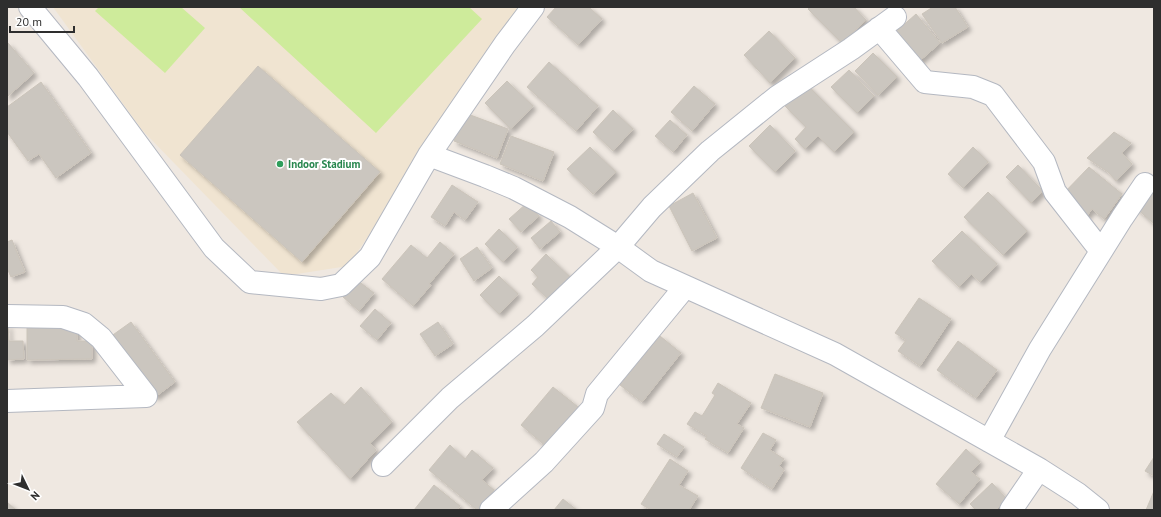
<svg xmlns="http://www.w3.org/2000/svg" width="1161" height="517" viewBox="0 0 1161 517" font-family="'PT Sans',sans-serif">
	<defs>
		<filter id="shadow"><feDropShadow dx="3.5" dy="3.5" stdDeviation="2" flood-color="#0004"/></filter>
	</defs>
	<rect width="100%" height="100%" fill="#efe8e1"/>
	<!-- education -->
	<path fill="#f0e4d1" d="M53,7H523L348,266L284,276L142,130Z"/>
	<!-- pitch -->
	<path fill="#ceeb9b" d="M99,7H181L205,28L165,73L95,11Z
		M239,7H469L482,19L376,133Z"/>
	<!-- building -->
	<path fill="#cbc6bf" stroke="#cbc4ba" filter="url(#shadow)" d="M556,7H589L602,19L578,45L547,17Z
		M810,7H854L866,20L842,43L808,9Z
		M933,7H955L968,27L942,43L922,14Z
		M916,14L940,43L915,65L890,37Z
		M769,31L795,58L770,83L744,55Z
		M8,43L34,73L7,97V44Z
		M873,53L897,77L878,95L855,71Z
		M549,62L598,106L576,131L527,87Z
		M258,66L380,172L302,262L180,155Z
		M849,70L874,96L857,113L831,87Z
		M507,81L533,106L511,129L485,103Z
		M41,82L91,153L56,178L39,154L28,161L7,132V107Z
		M806,84L854,132L834,152L818,136L805,149L795,139L806,127L785,106Z
		M694,86L715,104L692,131L671,112Z
		M613,110L633,129L613,151L593,132Z
		M465,113L508,129L497,158L454,141Z
		M670,120L687,135L673,152L655,136Z
		M770,125L795,151L775,172L749,146Z
		M1114,132L1131,143L1122,153L1132,164L1116,181L1108,172L1087,158Z
		M511,136L554,152L543,181L500,164Z
		M590,147L616,172L593,194L567,169Z
		M973,147L988,162L963,188L948,174Z
		M1018,165L1043,191L1031,203L1006,177Z
		M1089,167L1122,194L1104,219L1092,209L1086,217L1061,196Z
		M452,185L478,202L465,220L454,212L445,226L431,217Z
		M1154,185V224L1135,207Z
		M988,192L1027,231L1003,255L964,217Z
		M693,193L717,238L692,251L669,206Z
		M527,203L539,216L521,232L509,219Z
		M551,221L560,232L540,249L531,238Z
		M499,229L517,247L503,262L485,244Z
		M962,231L997,264L980,282L971,274L959,287L932,261Z
		M12,240L25,272L11,277L7,268V242Z
		M440,242L454,254L429,284L431,285L413,306L382,279L411,245L427,258Z
		M477,247L492,268L474,281L460,259Z
		M546,254L572,279L550,301L532,284L538,277L531,270Z
		M499,276L518,294L499,314L480,295Z
		M357,280L374,293L359,311L343,297Z
		M919,298L951,319L920,366L898,351L906,340L895,333Z
		M375,309L391,323L377,340L360,326Z
		M131,322L175,382L155,397L110,337Z
		M438,322L453,344L435,356L420,334Z
		M7,325H8L9,341H23L24,359L7,360Z
		M27,325H76L77,341H92V359L27,360Z
		M660,336L681,353L642,402L620,385Z
		M958,341L997,370L976,398L937,370Z
		M775,374L823,393L810,427L761,408Z
		M718,383L751,403L737,424L744,428L728,453L705,439L707,436L687,424L695,412L702,416L715,395L712,393Z
		M361,387L392,422L370,443L376,450L350,479L297,422L331,393L344,405Z
		M553,387L582,410L549,449L521,425Z
		M763,433L776,440L770,450L784,459L779,466L784,470L772,489L741,468Z
		M664,434L684,447L677,457L657,444Z
		M450,445L465,459L472,450L493,468L482,480L494,490L477,510L429,470Z
		M966,449L980,462L971,472L980,479L959,504L936,484Z
		M1154,457V476L1145,471Z
		M670,459L688,471L679,485L698,496L689,510H651L641,504Z
		M992,483L1007,499L996,510H976L970,504Z
		M434,485L460,506L457,510H414Z
		M1154,491V510H1146Z
		M563,499L577,510H554Z
		M7,502L16,510H7Z"/>
	<g fill="none" stroke-linecap="round" stroke-linejoin="round">
		<!-- minor casing -->
		<g stroke="#b4b8c1" stroke-width="24">
			<path id="minor" d="M30,7L88,77L214,248L250,282L321,289L341,285L370,257L429,155L505,44L533,7
				M879,28L925,82L973,87L993,95L1044,162L1055,192L1101,251
				M429,155L485,176L514,188L570,217L618,247L651,271L835,354L1039,469L1078,494L1098,510
				M7,316L63,317L84,324L101,338L146,396
				M7,401L146,396
				M989,441L1040,349L1122,218L1145,184
				M383,465L450,398L535,326L618,247L652,207L710,151L777,97L851,49L895,17
				M491,510L544,462L593,408L597,394L685,287
				M1011,510L1039,469"/>
		</g>
		<!-- minor -->
		<use href="#minor" stroke="#fff" stroke-width="22"/>
	</g>
	<!-- markers -->
	<circle fill="#2e9e5b" stroke="#fff" stroke-width="1.5" cx="280" cy="164" r="4"/>
	<g text-anchor="middle" stroke-width="4" stroke-linejoin="round" paint-order="stroke">
		<!-- leisure labels -->
		<g font-size="11" font-weight="bold" fill="#27864d" stroke="#fff" text-anchor="start">
			<text x="288" y="168">Indoor Stadium</text>
		</g>
	</g>
	<!-- border -->
	<rect width="1161" height="517" fill="none" stroke="#2e2e2e" stroke-width="16"/>
	<!-- north arrow -->
	<g transform="translate(28 489) rotate(133)" stroke="#ffffff" stroke-width="3" paint-order="stroke">
	<path d="M0-3L7 15L0 10L-7 15Z" fill="#2e2e2e"/>
	<text y="-6" font-size="11" font-weight="bold" text-anchor="middle" fill="#2e2e2e">N</text>
	</g>
	<!-- scale -->
	<path d="M10 26v6h64v-6" fill="none" stroke="#2e2e2e" stroke-width="2"/>
	<text x="16" y="26" font-size="12" fill="#2e2e2e" stroke="#ffffff" stroke-width="3" paint-order="stroke">20 m</text>
</svg>
